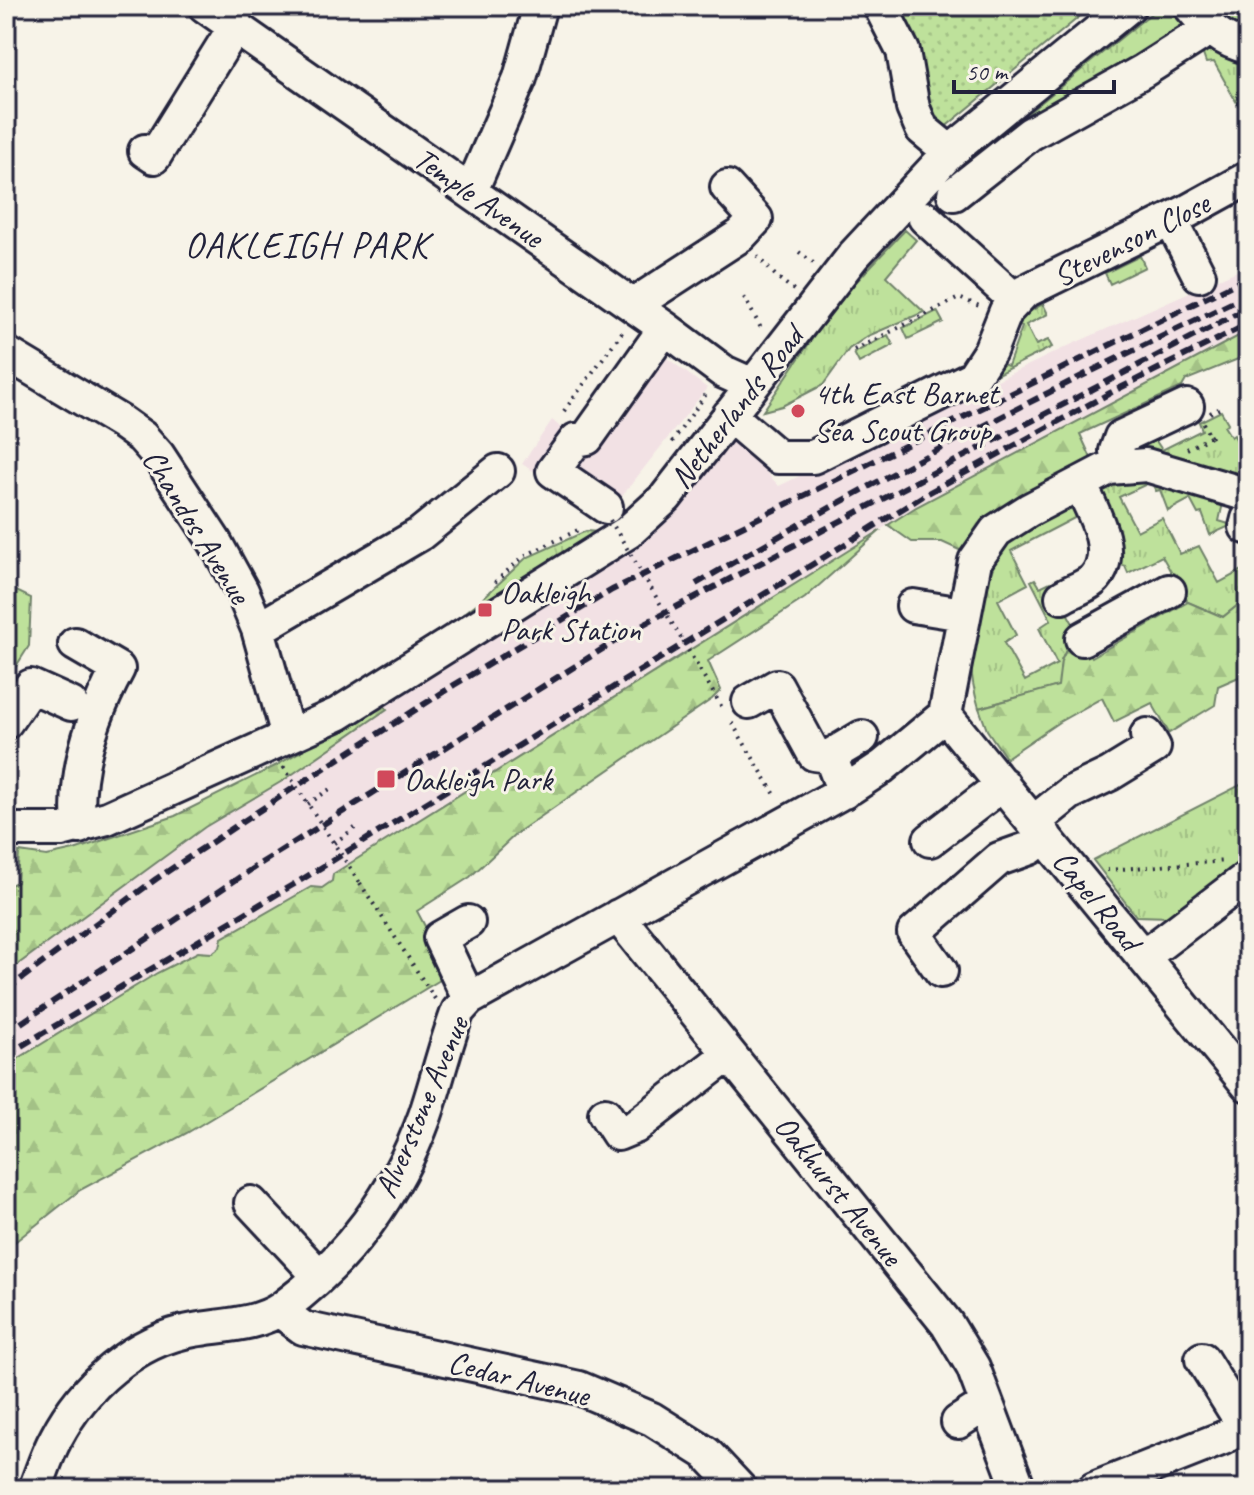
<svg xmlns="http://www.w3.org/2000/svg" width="1254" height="1495" viewBox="0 0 1254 1495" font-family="Caveat,sans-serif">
	<defs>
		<pattern id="grass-tufts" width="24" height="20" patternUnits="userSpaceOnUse" patternTransform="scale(2)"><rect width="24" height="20" fill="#bee19b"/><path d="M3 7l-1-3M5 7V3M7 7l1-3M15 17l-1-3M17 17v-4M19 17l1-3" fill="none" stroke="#a3c186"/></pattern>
		<pattern id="forest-firs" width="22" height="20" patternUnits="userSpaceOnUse" patternTransform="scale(2)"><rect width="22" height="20" fill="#bee19b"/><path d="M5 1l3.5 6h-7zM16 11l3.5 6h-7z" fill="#a3c186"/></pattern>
		<pattern id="park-dots" width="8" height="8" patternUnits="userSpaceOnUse" patternTransform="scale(2)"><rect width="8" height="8" fill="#bee19b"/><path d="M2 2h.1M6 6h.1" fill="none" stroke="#a3c186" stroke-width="1.8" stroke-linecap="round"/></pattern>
	</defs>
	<rect width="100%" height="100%" fill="#f7f3e8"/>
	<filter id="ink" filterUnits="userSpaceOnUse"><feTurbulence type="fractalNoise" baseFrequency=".0125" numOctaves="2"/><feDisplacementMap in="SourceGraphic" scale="16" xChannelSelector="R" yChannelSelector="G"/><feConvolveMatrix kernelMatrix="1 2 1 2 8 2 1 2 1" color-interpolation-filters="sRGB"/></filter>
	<g filter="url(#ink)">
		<!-- built -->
		<path fill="#f2e1e4" d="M1248,266V331L916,507L687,654L528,751L322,888L311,887L222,938L220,947L212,953L157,973L6,1066V973L205,827L284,780L387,709L382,703L281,762L594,556L723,425L779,486L1068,346Z
			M647,343L707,388L611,510L599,512L522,464L552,420L572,437Z"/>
		<!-- grass -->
		<path fill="url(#grass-tufts)" stroke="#70826b" stroke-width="2" d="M1165,6C1180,10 1184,15 1187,30L948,181L965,164L1154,11Z
			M1210,6H1248V33L1222,22Z
			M1201,49C1218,51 1231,59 1248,59V101L1238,105L1214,62L1206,63Z
			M905,230L916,240L886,276L924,312L868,336L849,349L823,385L782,406L763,411L838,301Z
			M1140,256L1145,267L1110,284L1105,273Z
			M1043,304L1048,314L1026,325L1036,345L1048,340L1052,347L969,388L993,361L1008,366L1022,327L1008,321L1022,316Z
			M937,311L943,322L908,339L903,328Z
			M888,335L893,345L859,363L854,353Z
			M1221,411L1228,423L1224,426L1231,437L1234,435L1244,455L1241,457L1248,467V479L1159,452L1129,449L1154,438L1162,450L1202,430L1199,422Z
			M1132,477L1176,486L1223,503L1219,521L1232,525L1210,535L1202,513L1198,514L1190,499L1168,511L1160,490L1156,491L1151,482L1119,497L1137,531L1162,518L1180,554L1199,546L1219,583L1248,567V597L1223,617L1188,602L1162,556L1128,573L1125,566L1110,563C1118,536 1102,516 1090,494Z
			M1078,500L1084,513L1011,551L1028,584L998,600L1016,635L1004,643L1025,681L1057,664L1039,628L1051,620L1031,581L1035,579L1040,587L1050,582L1076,629L1061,661L1059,686L979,708C974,692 971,676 971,659C971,638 991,560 1004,546C1023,525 1053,513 1078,500Z
			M586,531L599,532L438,634L480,601L526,558Z
			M6,586L31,598L29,646L6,682Z
			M1246,782L1248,863L1170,917L1136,916L1093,860Z"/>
		<!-- forest -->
		<path fill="url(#forest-firs)" stroke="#70826b" stroke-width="2" d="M1248,331V355L1186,380L1182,387L1080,434L1091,458L1080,473L966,553L942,542H912L888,525L916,507Z
			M881,530L805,598L708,661L721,690L712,699L517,833L470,877L417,911L450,974L187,1133L80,1190L6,1249V1066L157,973L198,952L212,953L220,947L222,938L311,887L322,888L332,881L333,874Z
			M1248,597V673L1218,686L1215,705L1169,733L1152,703L1114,722L1102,698L1059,722L1006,758L987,730L979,708L1058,686L1061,661L1076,629L1092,657L1188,602L1223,617Z
			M382,703L387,709L284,780L205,827L6,973V887L17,882L19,852L47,856L74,850L175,816L277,765Z"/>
		<!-- park -->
		<path fill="url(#park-dots)" stroke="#70826b" stroke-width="2" d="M889,6H1089L1090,8L938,133Z"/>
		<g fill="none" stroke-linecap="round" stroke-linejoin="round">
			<!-- minor casing -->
			<g stroke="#22223b" stroke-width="38">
				<path id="minor" d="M205,6L665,328L724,372L753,385
					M880,6L903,51L913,108L922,129L950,152
					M1190,6C1207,27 1221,41 1248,47
					M145,151L154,157L236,25
					M471,191L520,78L540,6
					M954,194L1030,134L1143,71L1209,29
					M925,218L1014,299
					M1171,220L1199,275
					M633,305L741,235L756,219L727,187
					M6,353L121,422L142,437L158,455L215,542L242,591L258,629L288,736
					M729,415L778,457H813L973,377L990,351L1006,311L1024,292L1188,211L1248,178
					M1120,467L1116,451L1121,437L1187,406
					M606,507L553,471L576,440L587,438L665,328
					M1246,527L1248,519
					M1062,597C1071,591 1088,586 1095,578C1118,552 1092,510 1080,484
					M913,606L963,614
					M258,629L420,534L498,471
					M1082,639L1169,591
					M75,644L118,669C92,717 74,772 79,827
					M749,702L777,686L814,754L830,756L844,792
					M945,715L1248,1085
					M945,715L975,561L996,531L1029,510L1109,468L1146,465L1248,495
					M6,722L31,686L71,704
					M830,756L862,737
					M1034,822L1070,793L1110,774L1154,747L1147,735
					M6,830H61L107,818L338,714L628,532L666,497L854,255L950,152L1129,6
					M930,840L1003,784
					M618,916L947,1324L973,1367L1019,1489
					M468,922L440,938L469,999
					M1143,957L1248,877
					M941,971L914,933L999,859L1030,848L1045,836
					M605,1114L618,1134L635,1127L729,1054
					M251,1203L319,1276
					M279,1310L303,1328L579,1388L652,1419L706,1453L740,1489
					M1202,1359L1244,1426
					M958,1422L986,1404
					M35,1489C42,1472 47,1454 56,1438C83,1386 134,1340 194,1330C222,1325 258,1325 282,1308C348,1260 397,1193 425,1116C437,1081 445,1045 458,1011L469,999L850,788L882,767L945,715
					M1094,1489L1223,1438L1248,1423"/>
			</g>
			<!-- path -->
			<path stroke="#22223b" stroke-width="4" stroke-dasharray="2 6" stroke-linecap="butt" d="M799,252L816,265
				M757,256L777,277L795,291
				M744,297L762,330
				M854,350L959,298L982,307
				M564,411L623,331
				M1210,413L1223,407
				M1203,423L1210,437L1217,433
				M672,442L709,390
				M1187,449L1210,437
				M495,582L524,556L578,530
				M700,670L723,709
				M732,723L777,798
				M308,804L330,789
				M334,843L355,828
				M1107,870L1226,861
				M360,883L435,999"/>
			<!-- minor -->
			<use href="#minor" stroke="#f7f3e8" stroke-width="32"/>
			<!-- rail -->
			<path stroke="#22223b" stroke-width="6" stroke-dasharray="12 6" stroke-linecap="butt" d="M696,584C875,479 1061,384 1248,295
				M6,990L156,879L292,789L454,685L612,590L1248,277
				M6,1033L258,865L636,628L1248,308
				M6,1055L301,880L928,493L1110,393L1248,324"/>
			<!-- path-bridge -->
			<path stroke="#22223b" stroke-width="4" stroke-dasharray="2 6" stroke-linecap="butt" d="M610,520L700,670
				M279,760L360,883"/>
		</g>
	</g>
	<!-- markers -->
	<g fill="#d1495b" stroke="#f7f3e8" stroke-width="3">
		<circle cx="798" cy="411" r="8"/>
		<rect x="477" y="602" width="16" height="16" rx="4"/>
		<rect x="376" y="769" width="20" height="20" rx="4"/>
	</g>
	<g text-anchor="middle" stroke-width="6" stroke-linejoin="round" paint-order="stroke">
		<!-- street labels -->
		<g font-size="32" fill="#22223b" stroke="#f7f3e8">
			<text transform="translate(479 197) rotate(35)" y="11">Temple Avenue</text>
			<text transform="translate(1131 239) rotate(-27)" y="11">Stevenson Close</text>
			<text transform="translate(736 407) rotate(-52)" y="11">Netherlands Road</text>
			<text transform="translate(197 526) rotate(58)" y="11">Chandos Avenue</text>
			<text transform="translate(1097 900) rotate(51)" y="11">Capel Road</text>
			<text transform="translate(421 1107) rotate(-67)" y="11">Alverstone Avenue</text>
			<text transform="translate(839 1190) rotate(51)" y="11">Oakhurst Avenue</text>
			<text transform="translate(519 1378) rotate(14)" y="11">Cedar Avenue</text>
		</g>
		<!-- poi labels -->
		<g font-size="32" fill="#22223b" stroke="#f7f3e8" text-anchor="start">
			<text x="814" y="404">4th East Barnet<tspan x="814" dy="37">Sea Scout Group</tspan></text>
			<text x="501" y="603">Oakleigh<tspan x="501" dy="37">Park Station</tspan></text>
			<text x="404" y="790">Oakleigh Park</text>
		</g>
		<!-- quarter labels -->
		<g font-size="36" letter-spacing="2" fill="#22223b" stroke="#f7f3e8">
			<text x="307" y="257">OAKLEIGH PARK</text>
		</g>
	</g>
	<!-- margin -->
	<rect width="1254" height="1495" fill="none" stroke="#f7f3e8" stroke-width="32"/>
	<rect x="16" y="16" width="1222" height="1463" fill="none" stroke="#22223b" stroke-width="3" filter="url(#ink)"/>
	<!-- scale -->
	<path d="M954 80v12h160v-12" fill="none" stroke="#22223b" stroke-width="4"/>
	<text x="966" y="80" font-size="24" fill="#22223b" stroke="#f7f3e8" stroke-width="6" paint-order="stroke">50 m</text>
</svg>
